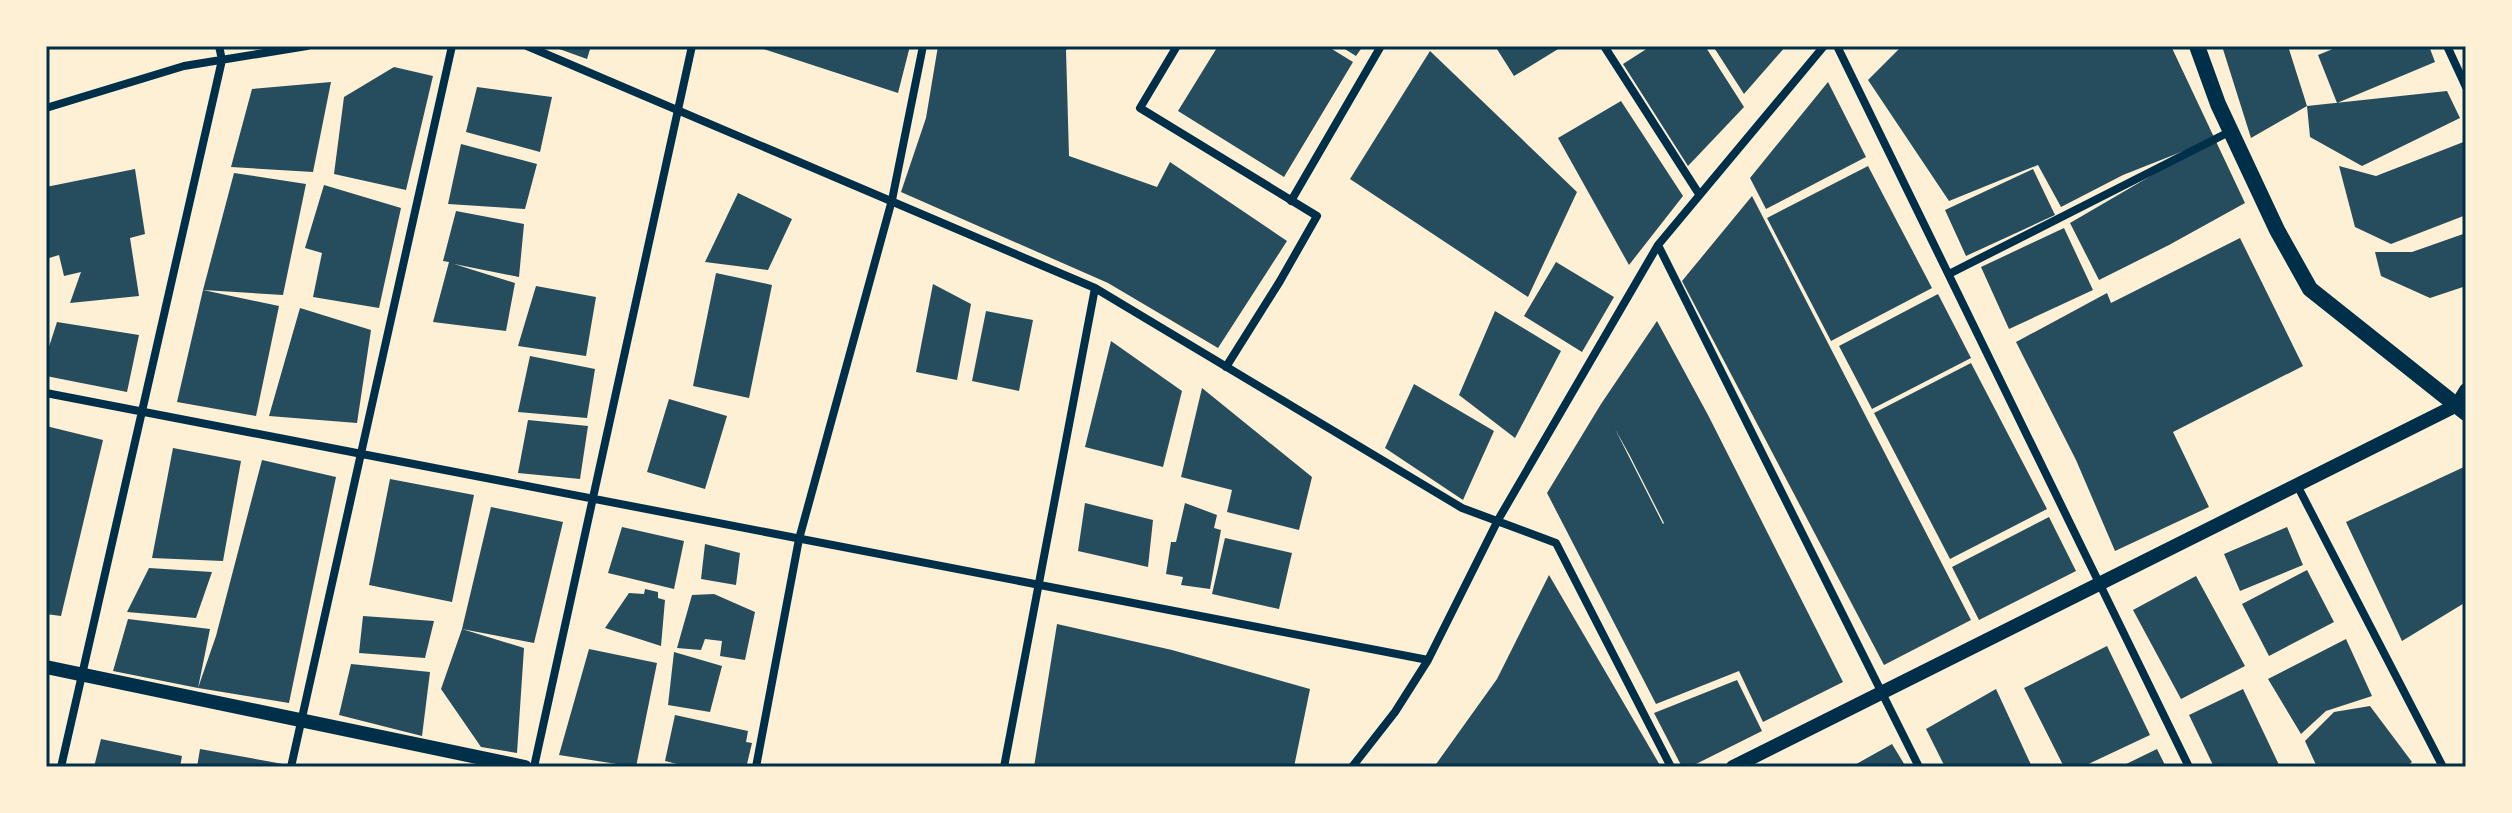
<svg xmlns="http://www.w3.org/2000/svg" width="2512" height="813" viewBox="0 0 2512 813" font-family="Literata,serif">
	<rect width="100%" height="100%" fill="#fdf0d5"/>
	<!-- building -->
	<path fill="#264d5e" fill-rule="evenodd" d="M551,46H591L587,59Z
		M754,46H910L898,93Z
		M938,46H1072L1066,50L1069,156L1157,187L1170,162L1287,241L1218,348L1108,283L901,192L926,118Z
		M1218,46H1327L1353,62L1284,177L1178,111Z
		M1340,46H1363L1356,56Z
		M1495,46H1563L1514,76Z
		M1651,46H1705L1744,107L1688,166L1623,64Z
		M1713,46H1786L1744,94Z
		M1902,46H2171L2245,203L2169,245L2099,280L2070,223L2214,139L2123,175L2061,207L2038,165L1949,201L1868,80Z
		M2222,46H2288L2307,106L2251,138Z
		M2340,46H2429L2435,62L2337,103L2318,55Z
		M1430,51L1577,192L1528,297L1350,179Z
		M394,67L433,76L406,190L334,174L344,97Z
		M331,82L313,172L231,167L252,89Z
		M1828,82L1866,157L1766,209L1750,178Z
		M477,87L552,97L540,152L466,132Z
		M2447,91L2460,118L2362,166L2310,137L2307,106Z
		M1621,101L1683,196L1629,265L1558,138Z
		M2466,141V215L2391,244L2355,227L2339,166L2376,176Z
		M461,144L537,164L525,209L448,204Z
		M1868,166L1932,288L1831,341L1767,218Z
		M135,169L145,234L130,238L139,296L70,303L81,272L64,276L59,255L46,259V187Z
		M2033,169L2055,215L1966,256L1945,210Z
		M234,173L306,184L283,295L203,290L279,306L256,416L177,402L203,290Z
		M324,185L401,208L379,308L313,297L322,253L305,248Z
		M738,193L792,219L768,270L705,262Z
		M1752,196L1971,620L1884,665L1682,281Z
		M456,211L524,224L519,277L454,264L515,283L506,331L433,322L449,262L443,261Z
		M2064,228L2093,290L2009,329L1981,267Z
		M2466,233V286L2430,298L2381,276L2375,252H2412Z
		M2240,238L2303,366L2173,432L2209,507L2115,551L2076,460L2016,342L2107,293L2111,303Z
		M1556,262L1614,297L1582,352L1524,316Z
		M716,273L772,285L749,398L693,386Z
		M933,284L971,304L957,380L916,372Z
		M536,286L596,297L586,356L518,346Z
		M1938,294L1971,358L1872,409L1839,346Z
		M300,308L371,330L357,423L269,416Z
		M986,311L1033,320L1019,391L972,381Z
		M1495,311L1561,351L1515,438L1459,395Z
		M1657,321L1708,415L1843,682L1763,722L1739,671L1656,704L1547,493L1601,404ZM1615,429L1629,454L1664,523L1663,524Z
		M57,322L139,335L127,392L46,376V356Z
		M1111,341L1182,391L1163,467L1085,447Z
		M530,356L595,369L587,418L518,412Z
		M1971,363L2047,509L1950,559L1874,413Z
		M1414,384L1494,431L1463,500L1385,448Z
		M1202,388L1312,477L1299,530L1227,512L1232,490L1181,477Z
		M669,399L727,416L705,489L647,472Z
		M528,420L588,426L580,479L518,473Z
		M46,426L103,440L61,616L46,614Z
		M173,448L241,461L223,561L152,558Z
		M262,460L336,477L289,703L198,688L113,671L128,619L210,629L198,688L216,636Z
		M2466,466V602L2402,641L2346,522Z
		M390,479L474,495L452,602L369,585Z
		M1085,503L1153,520L1148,567L1078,551Z
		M1185,503L1217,515L1214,528L1221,530L1210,589L1181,585L1183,577L1166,574L1171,542H1176Z
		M491,507L563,522L534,643L462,629Z
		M2049,517L2076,571L1979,620L1952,567Z
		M622,527L684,541L674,589L608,573Z
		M2287,527L2303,565L2240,591L2224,554Z
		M1225,538L1292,553L1279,609L1212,594Z
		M705,544L740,553L736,585L701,579Z
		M149,568L212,572L196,618L127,612Z
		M2307,570L2334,622L2269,656L2242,604Z
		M1549,575L1661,767H1434L1497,679Z
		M2196,576L2245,666L2181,699L2133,610Z
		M645,589L658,592V598L665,600L661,646L605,628L629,593L644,594Z
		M714,594L755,612L745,660L720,656L722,641L705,639L701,650L677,648L692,595Z
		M363,616L434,621L425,658L359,653Z
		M1057,624L1172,650L1310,689L1294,767H1034Z
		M462,629L524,648L517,753L481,747L441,689Z
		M2346,639L2372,696L2326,711L2301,734L2268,679Z
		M2107,646L2150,735L2082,767H2064L2024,688Z
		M589,649L657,663L636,767L559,755Z
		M674,652L722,666L710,712L668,705Z
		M351,664L430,672L422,736L339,715Z
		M1737,680L1762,731L1690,767H1682L1654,713Z
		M1996,689L2032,767H1945L1926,729Z
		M2243,689L2280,767H2214L2189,715Z
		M2370,706L2412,762L2406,767H2317L2305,741L2334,712Z
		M675,715L748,731L746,742L752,743L747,764L740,765V767H689L665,761Z
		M101,739L182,756L180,767H94Z
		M1892,744L1906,767H1851Z
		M200,749L283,764L282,767H197Z
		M2157,749L2166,767H2120Z"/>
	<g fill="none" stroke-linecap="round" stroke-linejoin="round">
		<!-- minor -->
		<path stroke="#003049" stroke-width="8" d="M527,46L1095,288L1462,508L1556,543L1671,767
			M1177,46L1140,108L1317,216L1280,281L1226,367
			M1604,46L1699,194
			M1837,46L2189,767
			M2447,46L2466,87
			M46,108L184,66L307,46
			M1291,201L1381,46
			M1658,245L1919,767
			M1949,274L2231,131
			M46,393L1428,660
			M2297,485L2443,767
			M61,767L222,60L219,46
			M291,767L452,46
			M534,767L692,46
			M756,767L799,539L892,200L923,46
			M1004,767L1095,288
			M1352,767L1395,712L1428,660L1498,520L1658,245L1824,46"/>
		<!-- tertiary -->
		<path stroke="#003049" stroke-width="14" d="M46,667L525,767
			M1733,767L2457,405L2466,390"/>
		<!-- secondary -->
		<path stroke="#003049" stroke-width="16" d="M2197,46L2218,104L2277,230L2310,289L2466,413"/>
	</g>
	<!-- border -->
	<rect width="2512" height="813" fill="none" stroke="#fdf0d5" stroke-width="96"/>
	<rect x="48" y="48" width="2416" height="717" fill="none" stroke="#003049" stroke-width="3"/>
</svg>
